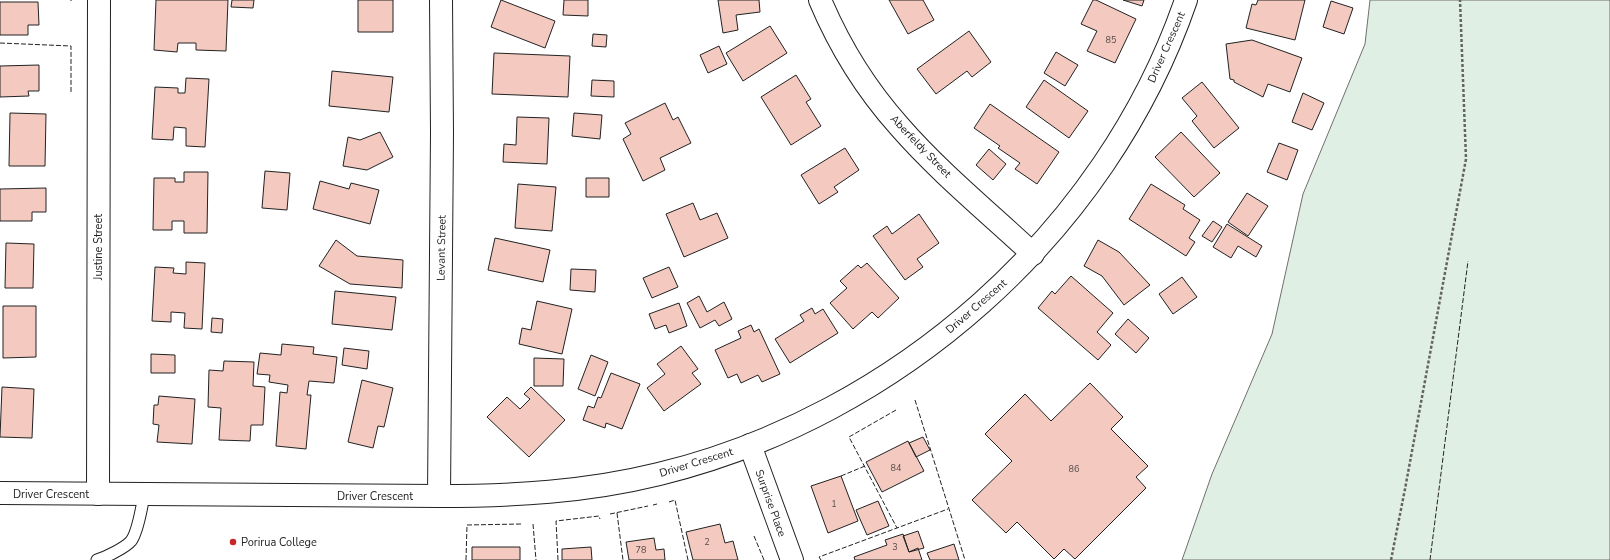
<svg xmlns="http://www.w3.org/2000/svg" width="1610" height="560" viewBox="0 0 1610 560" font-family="'Nunito Sans',sans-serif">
	<rect width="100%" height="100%" fill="#fff"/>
	<!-- green -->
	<path fill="#e0efe3" stroke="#6f6f6f" d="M1370,0H1610V560H1182L1212,474L1272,334L1303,194L1365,44Z"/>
	<!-- building -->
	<path fill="#f3c9c0" stroke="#222" d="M156,0H228L226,51L196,50V43H178L177,52L154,50Z
		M232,0H254L253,8L231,7Z
		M358,0H393V32H358Z
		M501,0L555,21L545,48L491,27Z
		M564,0H588V16L563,15Z
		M718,0H759L760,12L736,15L738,30L723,33Z
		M889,0H923L934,20L908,34Z
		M1093,0H1096L1136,19L1115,63L1087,51L1097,31L1081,24Z
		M1123,0H1144L1142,6Z
		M1258,0H1305L1295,40L1246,28L1252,4L1256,5Z
		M1331,1L1353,8L1344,34L1323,27Z
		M0,2H38L39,25H28V35H0Z
		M770,26L787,53L743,81L726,53Z
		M969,31L991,62L972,77L967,71L936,94L917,69Z
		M593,34L607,35L606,47L592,46Z
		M1252,40L1302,58L1290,92L1268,84L1263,97L1234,82V80L1230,79L1226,44Z
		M719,46L727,64L708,73L700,55Z
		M1056,52L1078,65L1065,86L1044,73Z
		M494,53L570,56L568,97L492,94Z
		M39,65V91H28L29,96L0,97V66Z
		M332,71L393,77L389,112L329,106Z
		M796,75L811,99L806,102L821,126L791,145L761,97Z
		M186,78L209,79L205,147L186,146V128L174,127L173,140L152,139L155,87L178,88V93H185Z
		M592,80L614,81V97L591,96Z
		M1044,80L1088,111L1069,138L1026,107Z
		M1202,82L1239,128L1214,148L1192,121L1197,116L1182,98Z
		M1303,93L1324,103L1312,130L1292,122Z
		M665,103L673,120L678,117L691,143L660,158L665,170L643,181L623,139L631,134L625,123Z
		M990,104L1059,152L1037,184L1015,169L1020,163L998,148L1000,146L974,128Z
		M10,113L46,114L45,166H9Z
		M574,113L602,115L600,139L572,136Z
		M517,117L549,118L547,164L503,162L504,144L516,145Z
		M380,132L393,157L367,170L343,166L348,137L360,140Z
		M1181,132L1220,173L1194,197L1155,157Z
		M1279,143L1298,150L1287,180L1267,172Z
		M845,148L859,170L834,187L838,192L819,204L801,175Z
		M989,149L1006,164L993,180L976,165Z
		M265,171L290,173L287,210L262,208Z
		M184,172H208L207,233H184V221H172V230H153L154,178H175V182H184Z
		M586,178H609V197H586Z
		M320,181L349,189L351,183L379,190L370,224L313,209Z
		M518,184L556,187L552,231L515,228Z
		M1151,184L1185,205L1183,209L1200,220L1189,238L1195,242L1186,256L1129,219Z
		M46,188V212H32V221H0V189Z
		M1247,193L1268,206L1248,236L1228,222Z
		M693,203L700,220L717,213L728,238L684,257L666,214Z
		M919,214L939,243L917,259L923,267L905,280L873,236L887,226L892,234Z
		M1213,221L1222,227L1212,242L1202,236Z
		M1227,224L1262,246L1256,257L1238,246L1231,258L1213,247Z
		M495,238L550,250L543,282L488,270Z
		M336,240L357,256L403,260L402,288L350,284L319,266Z
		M1098,240L1119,252L1150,285L1124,305L1102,276L1084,266Z
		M6,243L34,244L33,288H5Z
		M186,262L205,263L202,329L184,328L185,313L171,312V322L152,321L155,267L174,268L173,273L186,274Z
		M867,263L899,298L878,318L872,312L853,329L830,303L847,288L840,281L858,265L861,268Z
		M669,267L678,287L652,298L643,278Z
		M571,269L596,270L595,292L570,290Z
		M1071,276L1113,313L1097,332L1111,345L1098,360L1038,308L1052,291L1055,294Z
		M1182,277L1197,297L1173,314L1159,294Z
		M335,291L396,297L392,330L332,324Z
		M699,296L707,312L724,302L732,319L719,326L715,320L700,328L687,303Z
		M537,301L572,309L562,354L519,344L522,328L531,330Z
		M679,303L687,326L669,333L666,325L655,329L649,314Z
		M3,306H36V357L3,358Z
		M812,308L815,314L823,309L838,333L790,363L775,339L804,321L800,315Z
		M212,318L223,319L222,333L211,332Z
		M1128,319L1149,338L1136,353L1115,334Z
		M751,325L754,332L759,329L780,374L762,382L758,375L741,383L737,374L728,378L715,350L741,338L738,331Z
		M282,344L314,347L313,354L337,357L334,383L309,381L307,395H311L306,449L276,446L280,392L287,393L288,385L269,382L270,375L257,374L260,353L281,355Z
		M681,346L698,369L692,373L701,384L664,411L647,388L665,374L657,364Z
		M344,348L369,351L367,369L342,365Z
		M151,354L175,355V373H151Z
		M591,355L608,362L595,396L578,389Z
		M534,358L564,359L563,386H534Z
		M224,361L254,362L253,386L265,387L263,425H251L250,441L219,440L221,408L208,407L209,370L223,371Z
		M611,373L640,384L622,429L606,423L605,428L583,420L588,406L594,408L598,397L601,398Z
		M362,380L393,388L384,427L378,426L373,448L348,442Z
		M1090,383L1123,417L1111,429L1148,466L1136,477L1146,488L1075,559L1064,549L1054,559L1017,522L1006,533L972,500L1012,461L985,434L1025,394L1051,421Z
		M2,387L34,389L32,438L0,437Z
		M531,387L565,420L529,457L487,417L507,397L520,409L530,399L524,394Z
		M159,396L195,399L192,444L157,442L159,425L153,424L154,405H158Z
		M923,437L930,450L916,457L909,443Z
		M908,441L924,471L882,492L866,462Z
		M841,476L858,521L828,533L811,486Z
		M878,501L889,526L867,535L856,510Z
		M720,524L725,543L733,541L738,560H693L686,532Z
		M918,531L924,548L909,552L903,536Z
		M903,534L909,552L918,548L922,560H855L854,557L887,545L885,540Z
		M654,538L656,550L664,549L665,560H629L626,542Z
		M954,544L959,560H930L927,553Z
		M472,547H520V560H472Z
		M591,547L592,560H562V549Z"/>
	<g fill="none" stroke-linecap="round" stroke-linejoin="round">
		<!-- service casing -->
		<g stroke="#222" stroke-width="13">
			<path id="service" d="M97,560C106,557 125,548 131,541C138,532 142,506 144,495"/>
		</g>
		<!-- minor casing -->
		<g stroke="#222" stroke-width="24">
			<path id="minor" d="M820,0C839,45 866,89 899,126C939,172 988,212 1033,254
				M750,445L792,560
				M98,494L99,0
				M439,496L442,133L441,0"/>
		</g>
		<!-- tertiary casing -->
		<g stroke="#222" stroke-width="24">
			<path id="tertiary" d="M0,493L439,496C513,496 586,492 659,474C897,416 1106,233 1186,0"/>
		</g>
		<!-- path -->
		<path stroke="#646464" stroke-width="2.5" stroke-dasharray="3 2" stroke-linecap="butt" d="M1391,560L1405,489L1466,159L1460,0"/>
		<!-- service -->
		<use href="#service" stroke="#fff" stroke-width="11"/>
		<!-- minor -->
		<use href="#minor" stroke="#fff" stroke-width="22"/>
		<!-- tertiary -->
		<use href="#tertiary" stroke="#fff" stroke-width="22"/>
		<!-- fence -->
		<path stroke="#222" stroke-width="1" stroke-dasharray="5 2" stroke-linecap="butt" d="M71,1V0
			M0,43L71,46V94
			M915,400L965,560
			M896,410L849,437L897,528
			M841,476L865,466
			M669,502L675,500L688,560
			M653,505L657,504
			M617,513L623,560
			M610,514L648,506
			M533,524L536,560
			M754,536L764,560
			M466,560L467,525L521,524
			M558,560L556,521L599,516L600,519
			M821,560L819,557L948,509
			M1430,560L1468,261"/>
	</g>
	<!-- markers -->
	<circle fill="#c62828" stroke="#fff" stroke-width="1.5" cx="233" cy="542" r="4"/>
	<g text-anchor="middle" stroke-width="3" stroke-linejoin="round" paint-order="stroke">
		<!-- number labels -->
		<g font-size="9" fill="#564c4a">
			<text x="1111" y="43">85</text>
			<text x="896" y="471">84</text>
			<text x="1074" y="472">86</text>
			<text x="834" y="507">1</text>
			<text x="707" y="545">2</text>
			<text x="895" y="550">3</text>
			<text x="641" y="553">78</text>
		</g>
		<!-- street labels -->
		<g font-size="11" fill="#222" stroke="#fff">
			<text transform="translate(1166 47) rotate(-66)" y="4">Driver Crescent</text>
			<text transform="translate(921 146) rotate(46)" y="4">Aberfeldy Street</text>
			<text transform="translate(98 247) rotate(-90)" y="4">Justine Street</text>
			<text transform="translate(441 248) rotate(-89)" y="4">Levant Street</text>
			<text transform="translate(976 306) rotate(-41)" y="4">Driver Crescent</text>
			<text transform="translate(696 462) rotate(-17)" y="4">Driver Crescent</text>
			<text x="51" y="498">Driver Crescent</text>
			<text x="375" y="500">Driver Crescent</text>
			<text transform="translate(771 503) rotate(70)" y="4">Surprise Place</text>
		</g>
		<!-- poi labels -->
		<g font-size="11" fill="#222" stroke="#fff" text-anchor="start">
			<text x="241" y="546">Porirua College</text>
		</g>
	</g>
</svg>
